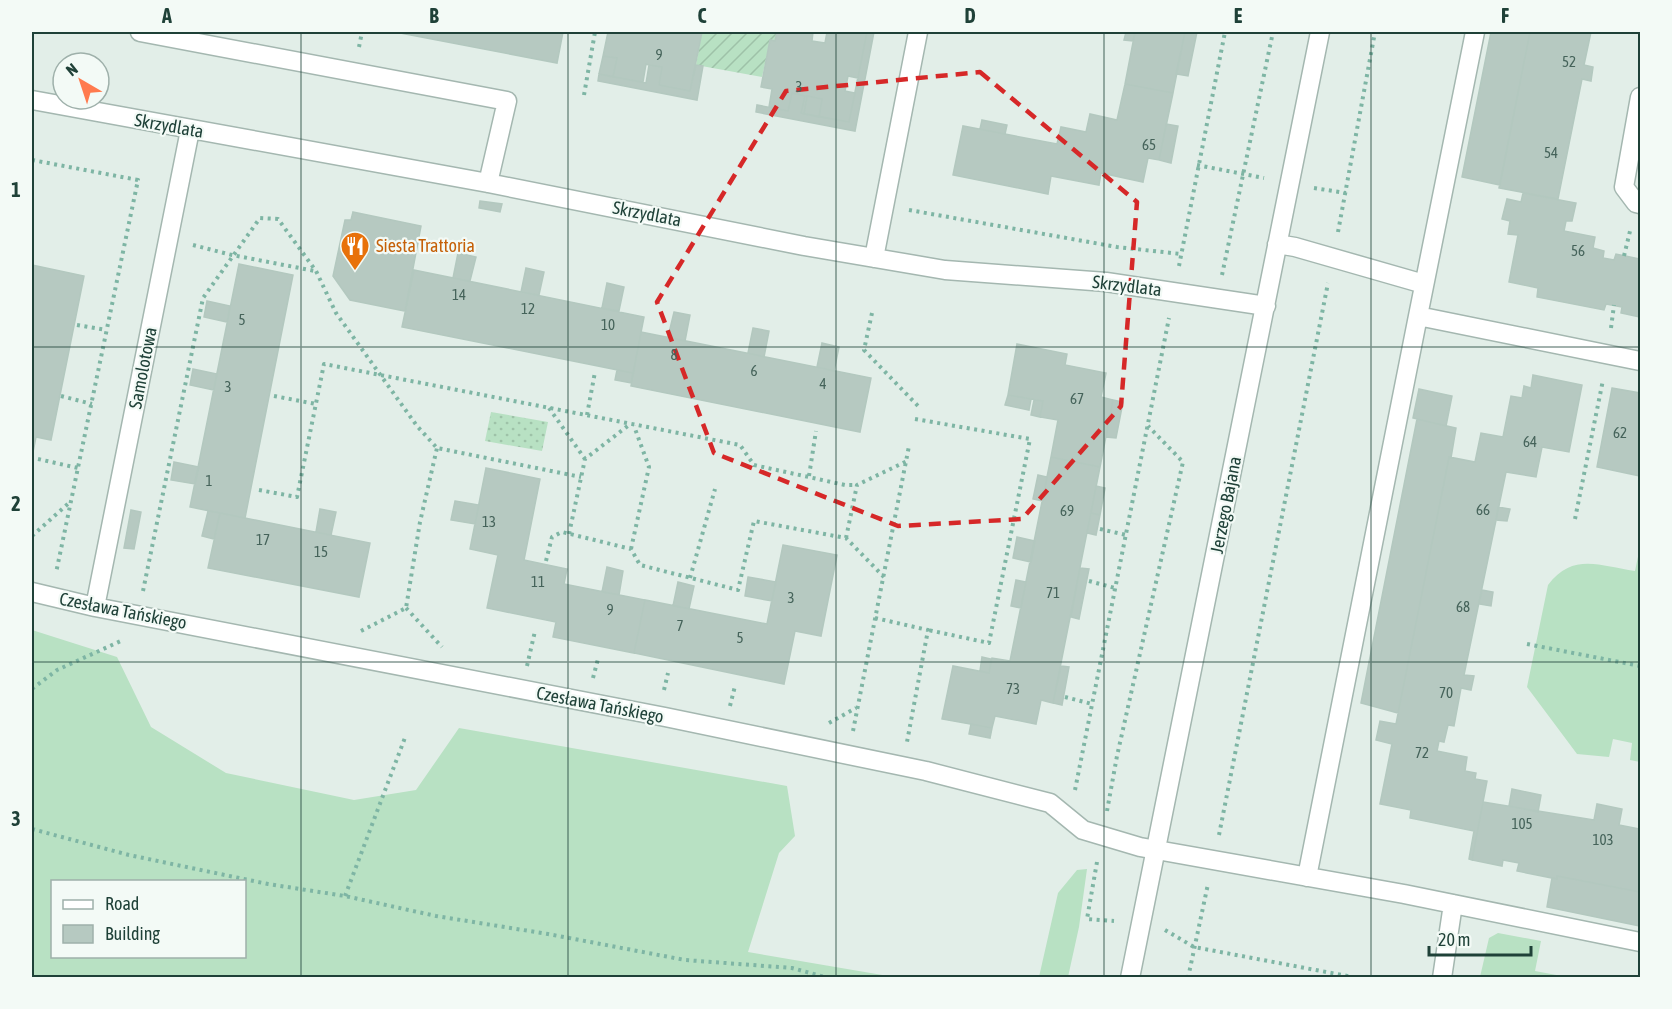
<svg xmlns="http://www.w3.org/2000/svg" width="1672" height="1009" viewBox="0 0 1672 1009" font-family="'Asap Condensed',sans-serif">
	<defs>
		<pattern id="park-dots" width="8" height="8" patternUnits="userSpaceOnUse" patternTransform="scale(1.5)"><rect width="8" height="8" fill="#b8e1c3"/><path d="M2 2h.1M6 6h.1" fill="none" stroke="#9ec2a8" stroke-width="1.8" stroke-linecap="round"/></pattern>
		<pattern id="garden-furrows" width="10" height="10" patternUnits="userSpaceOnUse" patternTransform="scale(1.5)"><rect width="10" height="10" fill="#b8e1c3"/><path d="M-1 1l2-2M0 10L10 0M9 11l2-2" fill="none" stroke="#9ec2a8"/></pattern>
	</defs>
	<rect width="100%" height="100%" fill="#e2eee8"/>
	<!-- grass -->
	<path fill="#b8e1c3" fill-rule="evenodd" d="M1640,547V762L1630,760L1632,743L1613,739L1609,757L1577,754L1527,687L1548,585C1573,552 1600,566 1635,571Z
		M32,630L117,657L151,727L226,773L354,800L416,790L459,728L787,786L795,836L779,853L748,952L894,977H32ZM52,882H244V956H52Z
		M1087,869L1079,927L1068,977H1039L1058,893L1077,870Z
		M1498,933L1541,941L1535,971L1567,977H1480L1489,938Z"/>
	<!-- park -->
	<path fill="url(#park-dots)" d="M491,412L548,422L542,451L485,441Z"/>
	<!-- garden -->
	<path fill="url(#garden-furrows)" d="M702,32H777L775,41H770L762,77L696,65Z"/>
	<!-- building -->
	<path fill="#b6c9c1" stroke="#b3c8bf" stroke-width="1.5" d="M395,32H563L557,63Z
		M608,32H702L690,91L659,85L662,67L649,65L646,64L643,82L613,77L617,58L603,56Z
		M777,32H813L812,41L825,43L827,32H867L858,78L848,76L845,91L855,93L849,122L819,117L822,99L807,96L804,114L801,113L805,96L792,93L788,111L769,107L772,89L761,87L770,40L775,41Z
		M867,32H874L855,131L756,112L757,105L788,111L792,93L805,96L801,113L849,122Z
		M1126,32H1135L1133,41L1124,40Z
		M1135,32H1185L1173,93L1125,84Z
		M1185,32H1197L1188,76L1176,74Z
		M1491,32H1530L1500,185L1462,177Z
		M1530,32H1591L1584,65L1593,67L1591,81L1582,79L1558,199L1499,188Z
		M603,56L617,58L613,77L599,74Z
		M649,65L662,67L659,85L690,91L696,65L703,66L697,100L598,81L599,74L646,83Z
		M1125,84L1173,93L1159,160L1148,158L1143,182L1101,173L1099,185L1051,176L1048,194L953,175L963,126L1057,144L1061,127L1086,132L1090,114L1117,120Z
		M807,96L822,99L819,117L804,114Z
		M982,120L1007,125L1005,134L980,129Z
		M1166,124L1178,126L1171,163L1159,160Z
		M1523,193L1576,203L1572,221H1566L1564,231L1595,237L1593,248L1604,251L1603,258L1614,260L1616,254L1640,259V317L1621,313L1622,307L1606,304L1604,310L1537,297L1538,288L1509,282L1518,235L1508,234L1510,221L1502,219L1507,199L1521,202Z
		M480,201L502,204L500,212L479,208Z
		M353,212L421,226L405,311L350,300L333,276L345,220H351Z
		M458,253L476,257L470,281L453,278Z
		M239,264L293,275L245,518L190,507Z
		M32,265L84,276L51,440L36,437L32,457Z
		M526,268L544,272L539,295L521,292Z
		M414,270L644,317L633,373L402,327Z
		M607,283L624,287L619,311L602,308Z
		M207,301L230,306L227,322L204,317Z
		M674,312L690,315L685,341L668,337Z
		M753,328L769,331L764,357L748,353Z
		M641,332L871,378L860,432L631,386Z
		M822,343L839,347L834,371L817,367Z
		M1017,344L1067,354L1065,365L1106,373L1101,397L1113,400L1100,467L1051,457L1058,420L1040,417L1043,401L1008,395Z
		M193,369L217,374L214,390L190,385Z
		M617,370L633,373L631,383L615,380Z
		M1533,375L1582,385L1569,452L1542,447L1536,477L1506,472L1464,675L1474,676L1471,690L1461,688L1454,726L1448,725L1444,742L1439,741L1437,751L1467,757L1465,771L1476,773L1475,779L1487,781L1472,860L1469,859L1474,831L1410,818L1411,810L1380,804L1392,744L1376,740L1380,721L1396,724L1449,457L1475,462L1481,433L1503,437L1511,396L1522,398L1524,386L1531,388Z
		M1612,388L1640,393V476L1597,467Z
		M1419,389L1452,396L1446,426L1413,418Z
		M1008,395L1031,399L1029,410L1005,405Z
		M1034,400L1043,401L1040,417L1031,415Z
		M1113,400L1123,402L1116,438L1106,437Z
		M1417,419L1456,428L1451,458L1449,457L1448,463L1398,713L1361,703Z
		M1051,457L1100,467L1053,703L1041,700L1036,724L995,716L992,728L942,719L953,666L989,673L992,658L1010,661Z
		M174,462L199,467L195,484L171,480Z
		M486,468L540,479L524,560L567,569L564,584L645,600L634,653L553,637L556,622L487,608L498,555L470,549Z
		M1038,475L1047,477L1043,501L1033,499Z
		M1096,486L1105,488L1100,515L1091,513Z
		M455,501L479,505L475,524L451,520Z
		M1498,507L1510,509L1507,521L1496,520Z
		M320,509L336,512L331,535L316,532Z
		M131,510L141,512L134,549L124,548Z
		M208,511L220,513L214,539L202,536Z
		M220,513L370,543L359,597L208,568Z
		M1091,513L1100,515L1096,535L1087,533Z
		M1017,537L1035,541L1031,562L1013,558Z
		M783,545L837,555L821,636L795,631L784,684L634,653L645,600L767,624Z
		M607,567L623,571L619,595L602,592Z
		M1080,568L1089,569L1079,619L1071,617Z
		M748,577L776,582L772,601L745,596Z
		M1016,580L1026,582L1021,608L1011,606Z
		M678,582L694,586L689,609L673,606Z
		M1482,590L1493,592L1491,606L1479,604Z
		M982,657L991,659L989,673L980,671Z
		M1061,666L1069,667L1062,705L1053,703Z
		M971,724L992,728L990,738L969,734Z
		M1512,789L1541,795L1538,812L1509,806Z
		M1483,802L1594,820L1597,804L1622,809L1619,825L1640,829V892L1557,876V879L1517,871L1519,863L1503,860L1502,866L1472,860Z
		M1557,876L1640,892V926L1547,907L1552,878L1557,879Z"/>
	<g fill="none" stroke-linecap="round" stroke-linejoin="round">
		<!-- minor casing -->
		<g stroke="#a4b7b0" stroke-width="21">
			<path id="minor" d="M140,32L507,101L488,183
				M1475,32L1418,316L1640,361
				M1640,97L1624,187L1636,203L1640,204
				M32,100L488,183L804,246L945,270L1106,282L1266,306
				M1277,244L1295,247L1424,284
				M874,258L918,32
				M32,592L95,607L665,717L926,771L1050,803L1083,830L1140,847L1404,894L1640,942
				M95,607L190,130
				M1307,877L1418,316
				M1130,978L1320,32
				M1442,978L1453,904"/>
		</g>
		<!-- path -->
		<path stroke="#7eb5a4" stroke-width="4" stroke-dasharray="3 4.5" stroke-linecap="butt" d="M359,47L362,32
			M584,95L595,32
			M32,160L138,180L56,573
			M1197,165L1264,178
			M1314,188L1346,193
			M909,210L1117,247L1181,254
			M1338,232L1375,32
			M193,245L232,255L315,271
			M1624,256L1631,227
			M1179,266L1225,32
			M1222,275L1273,32
			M872,313L864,350L918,406
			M77,325L106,330
			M1611,328L1614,305
			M61,396L92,404
			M274,396L316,404
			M549,408L585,459
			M587,415L595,372
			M915,419L1030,439L989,643L928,630
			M38,459L78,468
			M809,476L816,431
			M259,490L297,497L324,364L740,445L754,465L845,485H857
			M1575,519L1603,380
			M1100,529L1126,535
			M569,534L585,459L629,425
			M32,536L71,501
			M846,538L857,485L907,461
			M631,549L649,467L634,426
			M546,561L552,537L562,532L631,549L640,565L738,590L754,521L846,538L884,577
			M690,578L715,489
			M1089,581L1115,588
			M143,591L203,298L260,218L278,219L316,271L336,313L417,426L437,448L581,477
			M406,608L442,647
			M875,618L928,630L907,742
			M361,631L406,608L420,522L437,448
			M1527,644L1640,666
			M527,666L535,631
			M593,678L598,659
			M32,689L57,670L123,640
			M664,690L668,673
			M1065,697L1092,704
			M730,706L735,686
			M829,723L856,708
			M853,731L909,446
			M1075,790L1169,318
			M1107,811L1117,756L1183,462L1148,426
			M32,829L129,855L268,884L345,896L436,916L548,934L685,960L792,968L828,978
			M1219,835L1328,283
			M1097,862L1087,919L1114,921
			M345,896L406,735
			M1165,930L1194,947L1358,978
			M1188,978L1208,884"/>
		<!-- minor -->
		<use href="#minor" stroke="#fff" stroke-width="18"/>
	</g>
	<!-- marked area -->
	<path fill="none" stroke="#d62828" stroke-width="4.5" stroke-dasharray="12 8" stroke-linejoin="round" d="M980,72L1137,202L1121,406L1022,519L898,526L714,453L657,302L786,91Z"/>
	<!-- grid -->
	<path fill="none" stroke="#1f4138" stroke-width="1.5" stroke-opacity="0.55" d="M301,32V978M568,32V978M836,32V978M1104,32V978M1371,32V978M32,347H1640M32,662H1640"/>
	<!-- icons -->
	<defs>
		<g id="restaurant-pin" transform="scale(1.5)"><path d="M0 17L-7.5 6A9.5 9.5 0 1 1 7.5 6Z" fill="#e8710a" stroke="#f3faf6"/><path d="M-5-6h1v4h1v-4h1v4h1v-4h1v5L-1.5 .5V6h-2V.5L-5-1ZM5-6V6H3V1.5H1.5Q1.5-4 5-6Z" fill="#fff"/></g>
	</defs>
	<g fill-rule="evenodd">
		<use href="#restaurant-pin" x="355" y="246"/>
	</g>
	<g text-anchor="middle" stroke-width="4.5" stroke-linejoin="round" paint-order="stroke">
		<!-- number labels -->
		<g font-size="15" fill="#45635a">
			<text x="659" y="60">9</text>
			<text x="1569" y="67">52</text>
			<text x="799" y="92">3</text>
			<text x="1149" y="150">65</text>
			<text x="1551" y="158">54</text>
			<text x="1578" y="256">56</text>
			<text x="459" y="300">14</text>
			<text x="528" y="314">12</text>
			<text x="242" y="325">5</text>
			<text x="608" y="330">10</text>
			<text x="674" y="360">8</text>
			<text x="754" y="376">6</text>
			<text x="823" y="389">4</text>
			<text x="228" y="392">3</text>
			<text x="1077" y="404">67</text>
			<text x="1620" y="438">62</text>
			<text x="1530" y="447">64</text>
			<text x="209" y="486">1</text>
			<text x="1483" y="515">66</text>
			<text x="1067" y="516">69</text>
			<text x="489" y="527">13</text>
			<text x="263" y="545">17</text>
			<text x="321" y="557">15</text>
			<text x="538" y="587">11</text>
			<text x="1053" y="598">71</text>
			<text x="791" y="603">3</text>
			<text x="1463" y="612">68</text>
			<text x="610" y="615">9</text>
			<text x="680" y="631">7</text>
			<text x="740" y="643">5</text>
			<text x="1013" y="694">73</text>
			<text x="1446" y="698">70</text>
			<text x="1422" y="758">72</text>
			<text x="1522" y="829">105</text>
			<text x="1603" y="845">103</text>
		</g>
		<!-- street labels -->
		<g font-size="18" fill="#1f4138" stroke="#f3faf6">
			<text transform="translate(169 126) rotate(10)" y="6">Skrzydlata</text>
			<text transform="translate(647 214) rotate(11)" y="6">Skrzydlata</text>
			<text transform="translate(1127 286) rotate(7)" y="6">Skrzydlata</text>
			<text transform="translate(143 368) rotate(-79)" y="6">Samolotowa</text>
			<text transform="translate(1226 505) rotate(-79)" y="6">Jerzego Bajana</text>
			<text transform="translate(123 611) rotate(11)" y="6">Czesława Tańskiego</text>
			<text transform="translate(600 705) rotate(11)" y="6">Czesława Tańskiego</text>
		</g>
		<!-- food labels -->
		<g font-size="18" fill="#c56008" stroke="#f3faf6" text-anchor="start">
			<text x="376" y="252">Siesta Trattoria</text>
		</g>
	</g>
	<!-- border -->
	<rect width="1672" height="1009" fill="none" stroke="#f3faf6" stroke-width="66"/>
	<!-- legend -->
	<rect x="51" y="880" width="195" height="78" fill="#f3faf6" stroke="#9eb0aa" stroke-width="1.5"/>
	<rect x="63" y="900" width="30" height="9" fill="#ffffff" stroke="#9eb0aa" stroke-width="1.5"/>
	<text x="105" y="910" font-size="18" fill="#1f4138">Road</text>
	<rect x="63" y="925" width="30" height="18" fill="#b6c9c1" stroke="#9eb0aa" stroke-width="1.5"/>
	<text x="105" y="940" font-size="18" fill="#1f4138">Building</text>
	<!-- north arrow -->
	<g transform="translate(81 81) rotate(321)"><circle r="28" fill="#f3faf6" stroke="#9eb0aa" stroke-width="1.5"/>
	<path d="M0-4.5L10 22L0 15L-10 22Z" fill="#ff7a4e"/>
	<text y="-9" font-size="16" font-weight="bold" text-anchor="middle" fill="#1f4138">N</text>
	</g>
	<!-- scale -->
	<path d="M1429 946v9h102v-9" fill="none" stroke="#1f4138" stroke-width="3"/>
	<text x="1438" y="946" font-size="18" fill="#1f4138" stroke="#f3faf6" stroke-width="4.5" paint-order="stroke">20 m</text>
	<rect x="33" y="33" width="1606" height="943" fill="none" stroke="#1f4138" stroke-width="2"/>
	<g font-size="20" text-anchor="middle" font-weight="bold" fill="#1f4138">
		<text x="167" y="23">A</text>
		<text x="434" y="23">B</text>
		<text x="702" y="23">C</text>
		<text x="970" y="23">D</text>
		<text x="1238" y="23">E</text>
		<text x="1505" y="23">F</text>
		<text x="16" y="197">1</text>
		<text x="16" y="511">2</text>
		<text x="16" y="826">3</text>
	</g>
</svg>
